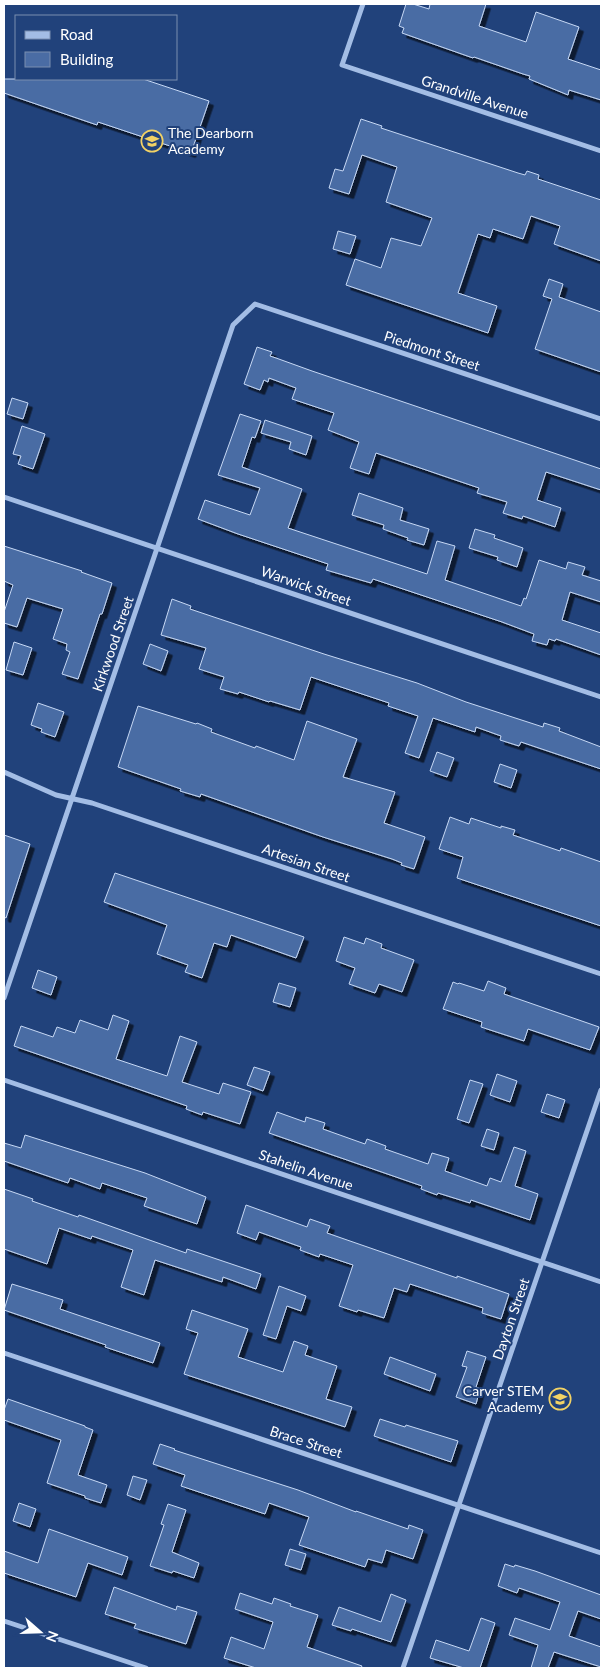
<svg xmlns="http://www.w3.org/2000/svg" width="605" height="1672" viewBox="0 0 605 1672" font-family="Lato,sans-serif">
	<defs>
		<filter id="shadow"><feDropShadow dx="4.5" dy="4.5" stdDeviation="0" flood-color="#0009"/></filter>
	</defs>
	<rect width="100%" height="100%" fill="#21427b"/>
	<!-- building -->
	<path fill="#4a6ca4" stroke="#c6d8f4" filter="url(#shadow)" d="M406,4H413L429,9L430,4H486L479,26L526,42L536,12L579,27L568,59L601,70V100L569,90L568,95L529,79L530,76L523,74L474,57L473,58L402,33L404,28L399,26Z
		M4,79H143L209,101L191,153L98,122L97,125L4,93Z
		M361,119L382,126L381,128L518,173L525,175L527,171L539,175L538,179L601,200V261L554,244L560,226L531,216L523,239L493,229L490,238L478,234L458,293L497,306L488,333L346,285L355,259L381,268L391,238L421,246L432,218L386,202L397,167L362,155L349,194L329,188L335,169L343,171Z
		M338,231L356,236L350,254L333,249Z
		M549,279L563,284L559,297L601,312V372L535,349L552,299L543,296Z
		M257,347L272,352L270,356L276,358L312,371L601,469V490L546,472L537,500L561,508L555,527L523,516L522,519L503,513L507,502L477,493L479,488L376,453L369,474L350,468L359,442L328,430L334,413L292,399L296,388L269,378L268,382L264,380L260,390L244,384Z
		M12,398L28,403L23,419L7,414Z
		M240,414L261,421L255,438L252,437L242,467L302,489L288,528L427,574L437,541L455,546L445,580L521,606L524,598L526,599L539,560L566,569L568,562L585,567L582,575L601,581V602L570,592L562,620L601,633V655L556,639L555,641L549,639L547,645L532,641L534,634L502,622L373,579L371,583L326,570L328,564L238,534L198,519L205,500L250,515L260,488L218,475Z
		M265,420L312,436L306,455L289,449L291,442L261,433Z
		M22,426L45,434L33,469L18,464L21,456L13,454Z
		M359,493L403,508L400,520L429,529L424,545L407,540L408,538L383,529L384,525L352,515Z
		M475,529L495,535L494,538L523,548L517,567L497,560L498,557L469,548Z
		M4,546L82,571L81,572L112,583L102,614H100L78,679L62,674L70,652L66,650L67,644L53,639L63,609L27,598L17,627L4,623V612L13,585L4,581Z
		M172,599L191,606L190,609L324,654L417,683L466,702L543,727L544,723L560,728L559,731L601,747V769L521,742L519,746L500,740L501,736L476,727L475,732L433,718L419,758L405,753L418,716L388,706L389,703L311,677L300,710L270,701L269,702L239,692L238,694L220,689L224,677L199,669L206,648L161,635Z
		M14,642L32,648L23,675L6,670Z
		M150,644L168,651L161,671L143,664Z
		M38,703L64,712L55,737L41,732L42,729L31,725Z
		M138,706L196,724L197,723L212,729L211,732L255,748L256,746L294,760L307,721L357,739L343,777L395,792L384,823L425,837L414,869L401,865L402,863L392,859L323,837L201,794L200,797L180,791L181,789L118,767Z
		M437,752L454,758L447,777L430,771Z
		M500,764L517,770L511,788L494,782Z
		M450,817L469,824L471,818L501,828V826L515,830L513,835L560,851L561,848L601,862V926L457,878L463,857L439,849Z
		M4,835L30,844L6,918L4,917Z
		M115,873L304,937L296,958L231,935L227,947L214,943L202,978L185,972L188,965L157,954L167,925L104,902Z
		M344,937L364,944L366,938L382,944L381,948L414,960L402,992L379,984L375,993L349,984L355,968L336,961Z
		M38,970L57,977L51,995L32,988Z
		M488,981L506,988L504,994L599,1027L590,1050L528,1029L524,1041L481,1027L482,1022L443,1009L453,982L458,984L459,983L484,991Z
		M279,983L296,988L290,1007L273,1002Z
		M113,1015L129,1021L116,1059L167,1076L180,1036L197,1042L182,1082L219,1094L223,1083L251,1092L240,1124L203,1112L202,1115L186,1109L187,1106L14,1046L21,1026L53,1037L57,1027L75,1033L80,1020L108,1030Z
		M254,1067L270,1072L263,1091L247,1085Z
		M497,1074L517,1081L510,1102L490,1095Z
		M470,1080L483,1084L469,1123L457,1119Z
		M547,1094L565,1100L559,1118L541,1112Z
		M277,1112L305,1122L306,1117L325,1123L323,1129L365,1144L367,1139L386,1146L385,1149L428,1164L432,1153L449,1158L445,1171L487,1186L490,1178L501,1182L514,1147L526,1151L515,1186L538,1194L530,1220L471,1200L470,1203L438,1193L437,1195L421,1189L422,1186L269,1133Z
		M487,1129L499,1133L494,1150L481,1146Z
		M25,1135L145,1173L206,1197L197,1224L144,1206L147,1198L102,1183L100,1189L70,1178L68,1183L4,1161V1143L21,1148Z
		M4,1189L33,1199L32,1201L78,1217L79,1215L186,1253L187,1249L261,1274L256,1289L223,1277L222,1282L155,1260L144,1295L121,1287L133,1250L92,1236L91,1239L59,1228L47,1264L4,1249Z
		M246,1205L307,1227L310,1219L330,1226L327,1233L350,1241L457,1278V1276L509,1294L501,1319L482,1313L483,1308L410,1284L407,1292L394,1288L384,1318L358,1310L357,1312L339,1306L353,1265L320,1254L319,1257L300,1250L301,1247L259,1232L256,1240L237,1233Z
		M12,1284L63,1300L60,1309L160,1343L153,1363L105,1347L106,1345L4,1310Z
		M279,1286L306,1296L301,1311L287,1306L276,1339L263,1335Z
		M192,1310L248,1329L238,1357L283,1372L294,1341L308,1346L305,1355L337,1366L326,1399L352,1407L345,1427L184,1374L198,1333L186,1329Z
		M467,1351L486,1357L476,1387L480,1389L476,1404L456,1397L467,1367L462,1366Z
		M390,1357L436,1374L430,1391L384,1374Z
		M8,1399L85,1426V1427L93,1430L78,1475L107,1485L101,1503L85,1498V1496L47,1483L61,1440L4,1420V1410Z
		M380,1419L405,1427L406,1425L458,1441L451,1462L374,1436Z
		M160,1444L175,1449L174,1450L298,1490L356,1512V1511L408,1529L409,1525L423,1530L413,1559L386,1550L382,1563L368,1559L365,1567L299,1545L309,1517L269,1503L265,1514L181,1486L185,1475L153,1464Z
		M133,1476L147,1480L140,1500L127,1495Z
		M19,1503L36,1509L30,1527L13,1521Z
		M168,1504L186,1510L172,1552L199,1563L194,1578L173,1571L172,1573L150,1566L164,1525L161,1524Z
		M49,1529L128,1557L122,1575L88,1563L76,1597L4,1573V1551L38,1563Z
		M290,1549L306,1554L301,1570L285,1565Z
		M505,1564L514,1567L515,1565L535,1571L601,1595V1619L578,1611L569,1636L601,1647V1667L554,1652L548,1668H531L538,1645L509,1635L515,1618L550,1630L560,1602L519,1588L517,1593L498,1586Z
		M114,1587L176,1610L177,1606L197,1612L186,1644L134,1628L136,1624L105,1614Z
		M240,1593L272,1604L274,1598L291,1604L290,1606L318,1615L307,1647L362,1666L361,1668H256L224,1658L231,1637L264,1649L273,1622L235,1609Z
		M391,1594L406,1600L391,1642L352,1629L351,1631L332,1625L339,1607L381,1622Z
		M481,1618L495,1623L480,1668H464L430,1658L436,1640L469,1651Z"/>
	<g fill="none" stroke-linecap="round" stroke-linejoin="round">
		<!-- minor -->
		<path stroke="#a3bde5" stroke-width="5" d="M363,4L342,65L601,151
			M4,497L601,697
			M4,772L56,795L92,803L601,974
			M4,998L233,325L255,304L601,419
			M4,1080L601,1282
			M4,1353L601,1553
			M4,1621L146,1668
			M403,1668L601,1090"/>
	</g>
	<!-- icons -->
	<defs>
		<g id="school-ring" transform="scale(1.125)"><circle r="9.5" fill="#21427b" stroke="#f2d265" stroke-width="1.5"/><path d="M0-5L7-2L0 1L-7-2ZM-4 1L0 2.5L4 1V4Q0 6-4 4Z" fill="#f2d265"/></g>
	</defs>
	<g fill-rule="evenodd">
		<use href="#school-ring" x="152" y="141"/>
		<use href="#school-ring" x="560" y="1399"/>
	</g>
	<g text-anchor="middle" stroke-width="4" stroke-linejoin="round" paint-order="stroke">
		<!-- street labels -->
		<g font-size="14" fill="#fff" stroke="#21427b">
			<text transform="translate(475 97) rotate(18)" y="5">Grandville Avenue</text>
			<text transform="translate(432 351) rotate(18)" y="5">Piedmont Street</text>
			<text transform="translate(306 586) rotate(19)" y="5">Warwick Street</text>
			<text transform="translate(113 644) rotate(-71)" y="5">Kirkwood Street</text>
			<text transform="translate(306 863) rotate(19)" y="5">Artesian Street</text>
			<text transform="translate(306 1170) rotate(19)" y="5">Stahelin Avenue</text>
			<text transform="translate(511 1319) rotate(-71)" y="5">Dayton Street</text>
			<text transform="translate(306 1442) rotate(18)" y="5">Brace Street</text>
		</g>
		<!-- poi labels -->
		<g font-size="14" fill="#fff" stroke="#21427b" text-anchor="start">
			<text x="168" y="138">The Dearborn<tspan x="168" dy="16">Academy</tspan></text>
			<text x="544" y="1396" text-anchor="end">Carver STEM<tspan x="544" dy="16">Academy</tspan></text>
		</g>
	</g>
	<!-- border -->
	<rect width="605" height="1672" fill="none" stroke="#ffffff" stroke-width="10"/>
	<!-- legend -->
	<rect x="15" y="15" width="162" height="65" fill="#21427b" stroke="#7a8eb0"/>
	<rect x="25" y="31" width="25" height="8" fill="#a3bde5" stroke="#7a8eb0"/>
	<text x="60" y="40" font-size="15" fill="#ffffff">Road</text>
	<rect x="25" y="52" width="25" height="15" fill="#4a6ca4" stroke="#7a8eb0"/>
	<text x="60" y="65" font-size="15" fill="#ffffff">Building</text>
	<!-- north arrow -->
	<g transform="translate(40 1632) rotate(110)" stroke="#21427b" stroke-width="4" paint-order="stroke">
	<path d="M0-4L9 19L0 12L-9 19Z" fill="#ffffff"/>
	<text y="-8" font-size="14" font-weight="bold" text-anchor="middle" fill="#ffffff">N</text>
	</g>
</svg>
